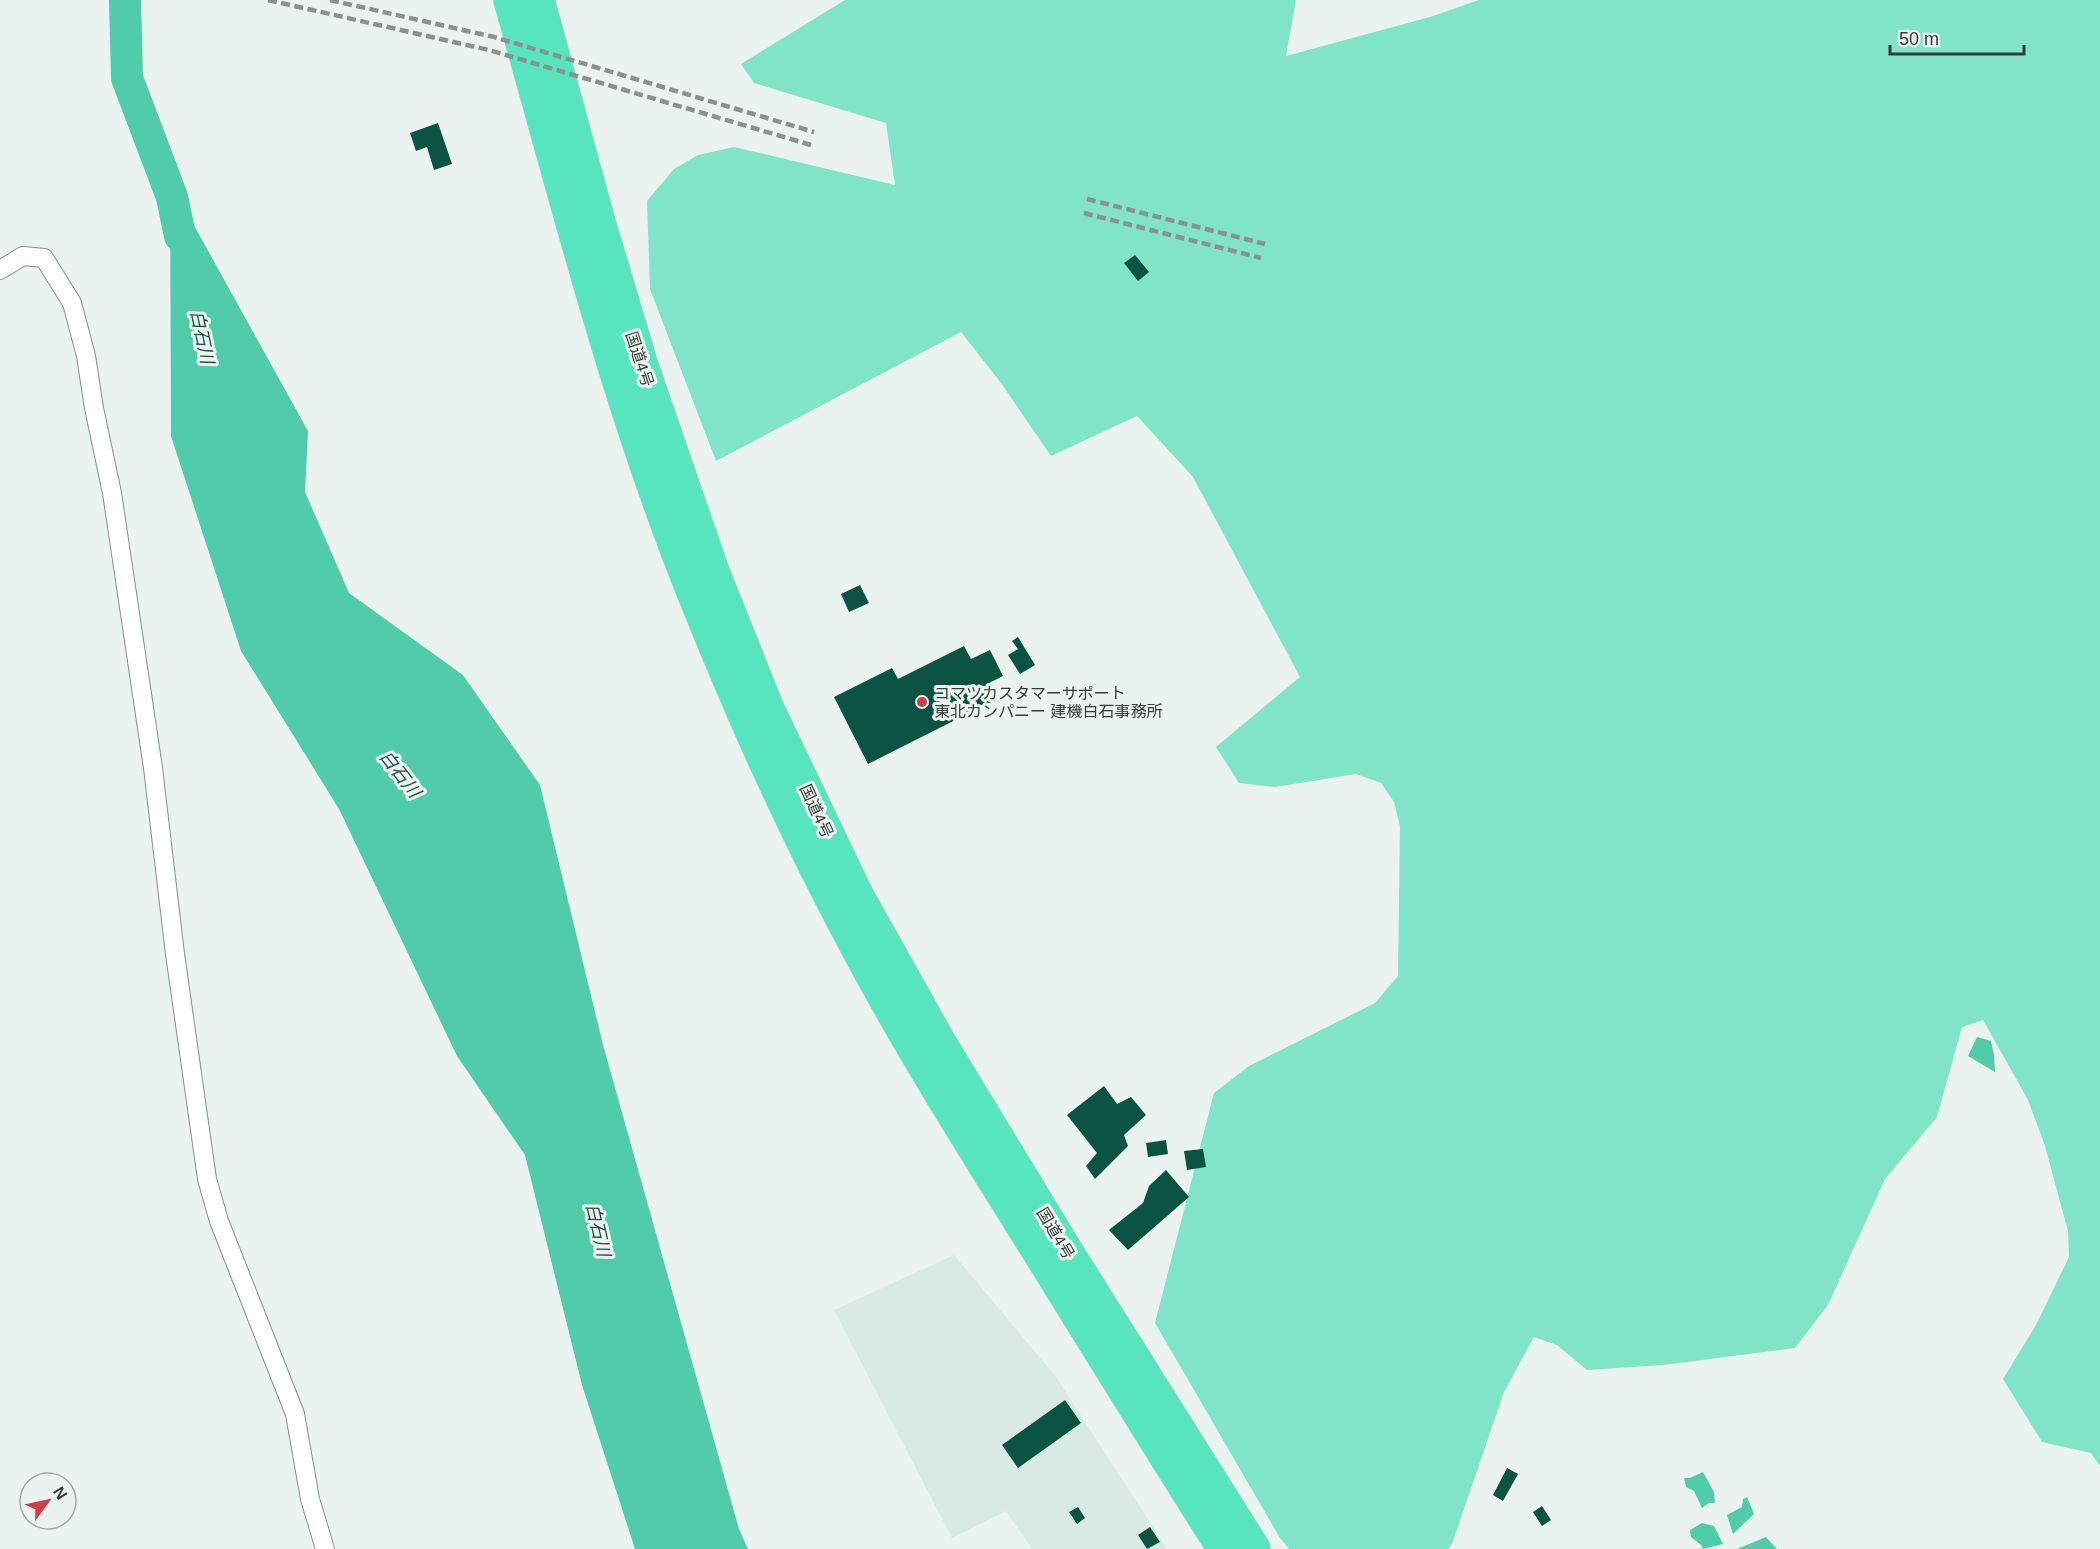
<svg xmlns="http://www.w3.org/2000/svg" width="2100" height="1549" viewBox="0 0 2100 1549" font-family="Helvetica,'Noto Sans JP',sans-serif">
	<rect width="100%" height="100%" fill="#ebf3f0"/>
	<!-- built -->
	<path fill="#d9eae4" d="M954,1255L1056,1377L1167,1549H1032L1006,1511L952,1538L834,1310Z"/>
	<!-- green -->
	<path fill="#80e5c6" d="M845,0H1296L1286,56L1430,17L1479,0H2100V1466L2091,1453L2042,1442L2003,1379L2036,1325L2069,1257L2068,1231L2045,1146L2028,1100L1983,1020L1962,1027L1937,1117L1885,1179L1828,1305L1795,1348L1663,1365L1587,1370L1557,1345L1534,1337L1504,1392L1452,1544L1448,1549H1289L1280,1538L1155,1323L1214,1093L1249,1066L1375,1003L1398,976L1400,826L1394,802L1381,783L1356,774L1275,787L1239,783L1216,747L1300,677L1193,477L1137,416L1051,456L1001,383L961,332L716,461L650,289L647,201L674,169L698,155L734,147L895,185L886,123L754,83L741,64Z"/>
	<!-- water -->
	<path fill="#51ccaa" d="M170,182L308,431L305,492L349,593L463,675L540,785L603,1045L739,1529L748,1549H635L582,1385L525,1155L457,1056L339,809L241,651L171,436Z
		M1977,1037L1991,1041L1994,1055L1995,1072L1968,1056Z
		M1703,1472L1714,1492L1715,1503H1709L1702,1508L1694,1491L1686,1487L1684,1478H1690Z
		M1747,1497L1754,1514L1733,1534L1727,1515L1742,1507L1743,1499Z
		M1702,1523L1714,1526L1723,1544L1703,1549L1701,1545L1691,1537L1690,1530Z
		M1766,1537L1777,1549H1737Z"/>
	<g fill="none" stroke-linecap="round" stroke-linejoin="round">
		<!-- river -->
		<path stroke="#51ccaa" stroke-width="32" d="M125,0L127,78L172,197L180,236"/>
	</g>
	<!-- building -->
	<path fill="#0b5342" d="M438,123L452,164L434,170L427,147L416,151L410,133Z
		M1135,255L1149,272L1138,281L1124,263Z
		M860,585L869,603L849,612L841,594Z
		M1018,637L1035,665L1020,674L1008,655L1018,649L1012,641Z
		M964,646L971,659L990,650L1003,676L989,683L997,699L868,764L834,697L892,668L898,679Z
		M1104,1086L1117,1104L1131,1097L1146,1115L1124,1135L1128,1146L1095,1179L1086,1166L1097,1153L1067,1115Z
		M1166,1140L1168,1154L1148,1157L1146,1143Z
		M1203,1149L1206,1167L1187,1170L1184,1151Z
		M1166,1170L1189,1197L1128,1250L1109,1230L1143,1203L1149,1186Z
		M1065,1400L1081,1423L1018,1468L1002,1445Z
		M1507,1468L1518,1474L1503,1501L1493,1495Z
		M1542,1506L1551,1520L1542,1526L1533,1512Z
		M1078,1507L1085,1518L1077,1524L1069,1512Z
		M1150,1527L1160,1542L1147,1549L1138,1535Z"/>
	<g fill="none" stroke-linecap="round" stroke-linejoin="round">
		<!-- street casing -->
		<g stroke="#878f8c" stroke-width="20">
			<path id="street" d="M0,270L23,256L44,258L72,303L86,356L94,408L112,493L153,768L175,954L207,1179L219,1221L295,1414L310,1499L325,1549"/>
		</g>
		<!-- highway casing -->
		<g stroke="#cfd0cf" stroke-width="34">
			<path id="highway" d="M510,0C568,204 619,412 700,609C745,721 795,831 852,938C908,1044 973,1147 1037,1249C1099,1349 1161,1450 1224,1549
				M538,0L599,222L642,366L712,569L767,707L857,895L940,1043L1069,1255L1254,1549"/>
		</g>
		<!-- street -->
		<use href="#street" stroke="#fff" stroke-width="18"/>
		<!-- highway -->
		<use href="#highway" stroke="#57e5bf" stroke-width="33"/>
		<!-- rail -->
		<path stroke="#8b918f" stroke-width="4.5" stroke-dasharray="9 4.5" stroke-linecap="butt" d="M268,0L489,50L811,145
			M330,0L494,37L814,132
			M1087,199L1265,244
			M1084,213L1261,258"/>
	</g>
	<!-- markers -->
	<circle fill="#ce3f46" stroke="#ebf3f0" stroke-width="2" cx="922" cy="702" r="6"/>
	<g text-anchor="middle" stroke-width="6" stroke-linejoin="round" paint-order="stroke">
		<!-- street labels -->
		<g font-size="16" fill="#363a38" stroke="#ebf3f0">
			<text transform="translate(640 359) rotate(72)" y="6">国道4号</text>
			<text transform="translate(817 811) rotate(65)" y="6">国道4号</text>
			<text transform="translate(1056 1233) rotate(59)" y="6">国道4号</text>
		</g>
		<!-- poi labels -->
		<g font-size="16" fill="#363a38" stroke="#ebf3f0" text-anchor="start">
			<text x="934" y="699">コマツカスタマーサポート<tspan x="934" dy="18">東北カンパニー 建機白石事務所</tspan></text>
		</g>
		<!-- water labels -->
		<g font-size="18" font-style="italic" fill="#205345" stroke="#ebf3f0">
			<text transform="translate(202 337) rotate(78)" y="6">白石川</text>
			<text transform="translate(400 774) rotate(52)" y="6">白石川</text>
			<text transform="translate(598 1230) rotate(77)" y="6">白石川</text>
		</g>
	</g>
	<!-- north arrow -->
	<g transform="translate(48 1501) rotate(57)"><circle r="28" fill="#ebf3f0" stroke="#a3a9a6" stroke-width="1.5"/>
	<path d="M0-4.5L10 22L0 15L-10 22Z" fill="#ce3f46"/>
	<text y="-9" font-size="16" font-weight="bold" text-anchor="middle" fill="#363a38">N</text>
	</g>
	<!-- scale -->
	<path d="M1890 45v9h134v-9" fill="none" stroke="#363a38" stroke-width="3"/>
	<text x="1899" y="45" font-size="18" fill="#363a38" stroke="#ebf3f0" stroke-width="4.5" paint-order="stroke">50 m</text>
</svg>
